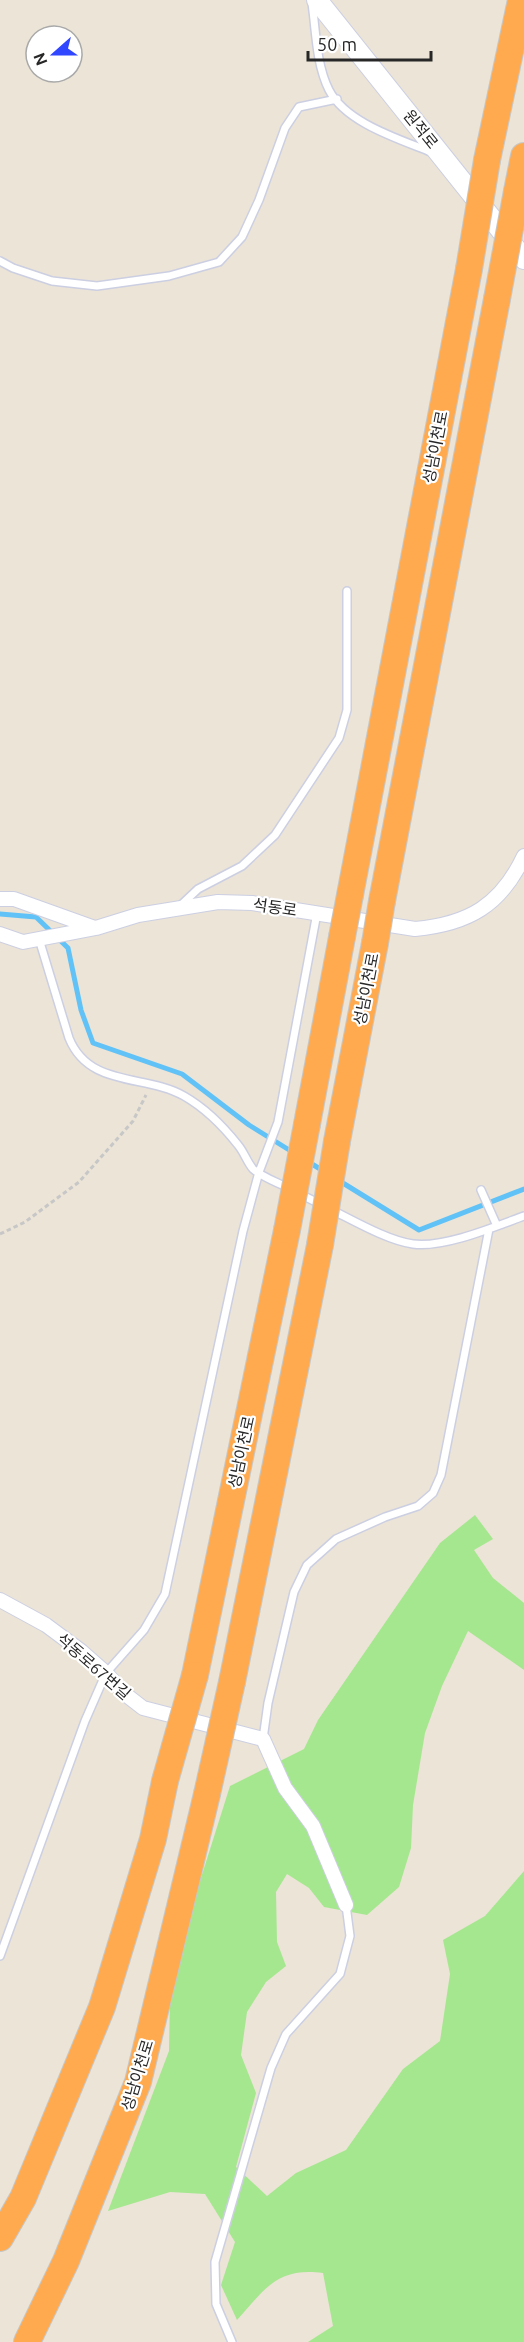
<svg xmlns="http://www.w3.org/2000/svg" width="524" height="2342" viewBox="0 0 524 2342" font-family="Ubuntu,'Noto Sans KR',sans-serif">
	<rect width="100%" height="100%" fill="#ebe4d7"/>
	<!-- green -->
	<path fill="#a5e78f" d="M475,1515L493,1539L474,1550L493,1578L524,1603V1670L468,1631L442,1686L425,1733L413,1805L411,1848L399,1887L367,1915L324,1907L309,1888L287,1874L276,1892L277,1942L286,1966L266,1982L247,2012L241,2055L256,2093L236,2167L267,2196L296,2173L346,2150L403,2069L440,2041L450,1974L443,1940L485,1916L524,1871V2342H308L333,2326L323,2273C277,2267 265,2289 237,2320L221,2285L235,2242L205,2194L170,2192L108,2211L169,2051L170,1999L182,1938L230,1786L304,1749L318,1720L440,1543Z"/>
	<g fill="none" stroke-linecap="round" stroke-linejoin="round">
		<!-- stream -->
		<path stroke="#61c2f7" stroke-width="5" d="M0,914L36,917L68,948L81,1010L93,1043L182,1074L249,1125L294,1153
			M307,1161L325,1172
			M338,1180L419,1230L524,1189"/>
		<!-- lane casing -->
		<g stroke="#cccfe2" stroke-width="10">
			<path id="lane" d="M312,3C316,31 316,64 329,90C346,123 399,139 431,152
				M0,261L13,268L52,281L97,286L169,276L219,262L242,237L259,200L285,128L299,107L337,99
				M180,906L198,889L242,866L275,835L339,738L347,710V591
				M39,939L69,1038C89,1088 146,1074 184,1096C205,1108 223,1126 238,1145C244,1152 247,1162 253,1169C262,1177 279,1183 290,1189
				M481,1190L497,1226
				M300,1194L322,1205
				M332,1210C354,1221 389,1241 413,1244C444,1248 494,1227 524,1216
				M263,1739L268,1703L294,1592L307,1565L336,1539L385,1517L418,1506L433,1493L441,1475L489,1229
				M0,1956L85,1721L106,1673L144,1630L165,1594L243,1231L259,1172L278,1122L317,913
				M232,2342L216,2304L215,2262L271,2068L286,2034L340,1974L350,1936L346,1905"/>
		</g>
		<!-- street casing -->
		<g stroke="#cccfe2" stroke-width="16">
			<path id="street" d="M0,899H14L95,928
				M0,934L23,942L96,928L138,915L218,902L252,903L415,929C469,924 501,905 524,856
				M0,1600L46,1625L81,1651L106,1673L125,1694L143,1708L263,1739L285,1788L313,1826L346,1905"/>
		</g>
		<!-- secondary casing -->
		<g stroke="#cccfe2" stroke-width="22">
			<path id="secondary" d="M317,0L524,259"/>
		</g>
		<!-- highway casing -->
		<g stroke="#c7c7c7" stroke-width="28">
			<path id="highway" d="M487,160L521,0
				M517,191L524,156
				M350,895L469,269
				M382,901L497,299
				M307,1124L342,937
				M337,1141L375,943
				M195,1675L287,1230
				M232,1682L320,1245
				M0,2238L23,2198L102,2007L153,1839L165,1781
				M27,2342L66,2261L138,2082L207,1794"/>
		</g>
		<!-- path -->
		<path stroke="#c7c7c7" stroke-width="3" stroke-dasharray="4.5 3" stroke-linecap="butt" d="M0,1234L25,1222L79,1182L133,1121L146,1095"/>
		<!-- lane -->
		<use href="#lane" stroke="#fff" stroke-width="7"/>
		<!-- street -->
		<use href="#street" stroke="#fff" stroke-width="14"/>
		<!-- secondary -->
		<use href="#secondary" stroke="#fff" stroke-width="20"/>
		<!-- highway -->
		<use href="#highway" stroke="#ffaa4f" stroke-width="26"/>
		<!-- highway-bridge casing -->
		<g stroke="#c7c7c7" stroke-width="28" stroke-linecap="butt">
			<path id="highway-bridge" d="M469,269L487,160
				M497,299L517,191
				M342,937L350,895
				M375,943L382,901
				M287,1230L307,1124
				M320,1245L337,1141
				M165,1781L195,1675
				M207,1794L232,1682"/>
		</g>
		<!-- highway-bridge -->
		<use href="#highway-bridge" stroke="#ffaa4f" stroke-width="26"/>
	</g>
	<g text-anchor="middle" stroke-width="4.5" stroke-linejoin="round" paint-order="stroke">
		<!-- street labels -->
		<g font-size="16" fill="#272727" stroke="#fff">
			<text transform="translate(421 129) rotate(51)" y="6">원적로</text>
			<text transform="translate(435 447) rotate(-79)" y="6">성남이천로</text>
			<text transform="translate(275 907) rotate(8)" y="6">석동로</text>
			<text transform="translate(366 989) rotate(-79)" y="6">성남이천로</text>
			<text transform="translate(241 1452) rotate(-78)" y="6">성남이천로</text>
			<text transform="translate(94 1666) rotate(41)" y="6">석동로67번길</text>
			<text transform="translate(137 2075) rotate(-73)" y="6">성남이천로</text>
		</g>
	</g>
	<!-- north arrow -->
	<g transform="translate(54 54) rotate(249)"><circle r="28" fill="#ffffff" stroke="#a9a9a9" stroke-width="1.5"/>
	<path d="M0-4.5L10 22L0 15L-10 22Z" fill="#3146ff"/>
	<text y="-9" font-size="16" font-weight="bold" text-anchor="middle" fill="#272727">N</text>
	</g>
	<!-- scale -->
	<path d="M308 51v9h123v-9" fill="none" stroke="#272727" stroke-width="3"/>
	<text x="317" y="51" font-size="18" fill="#272727" stroke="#ffffff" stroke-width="4.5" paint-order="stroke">50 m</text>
</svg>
